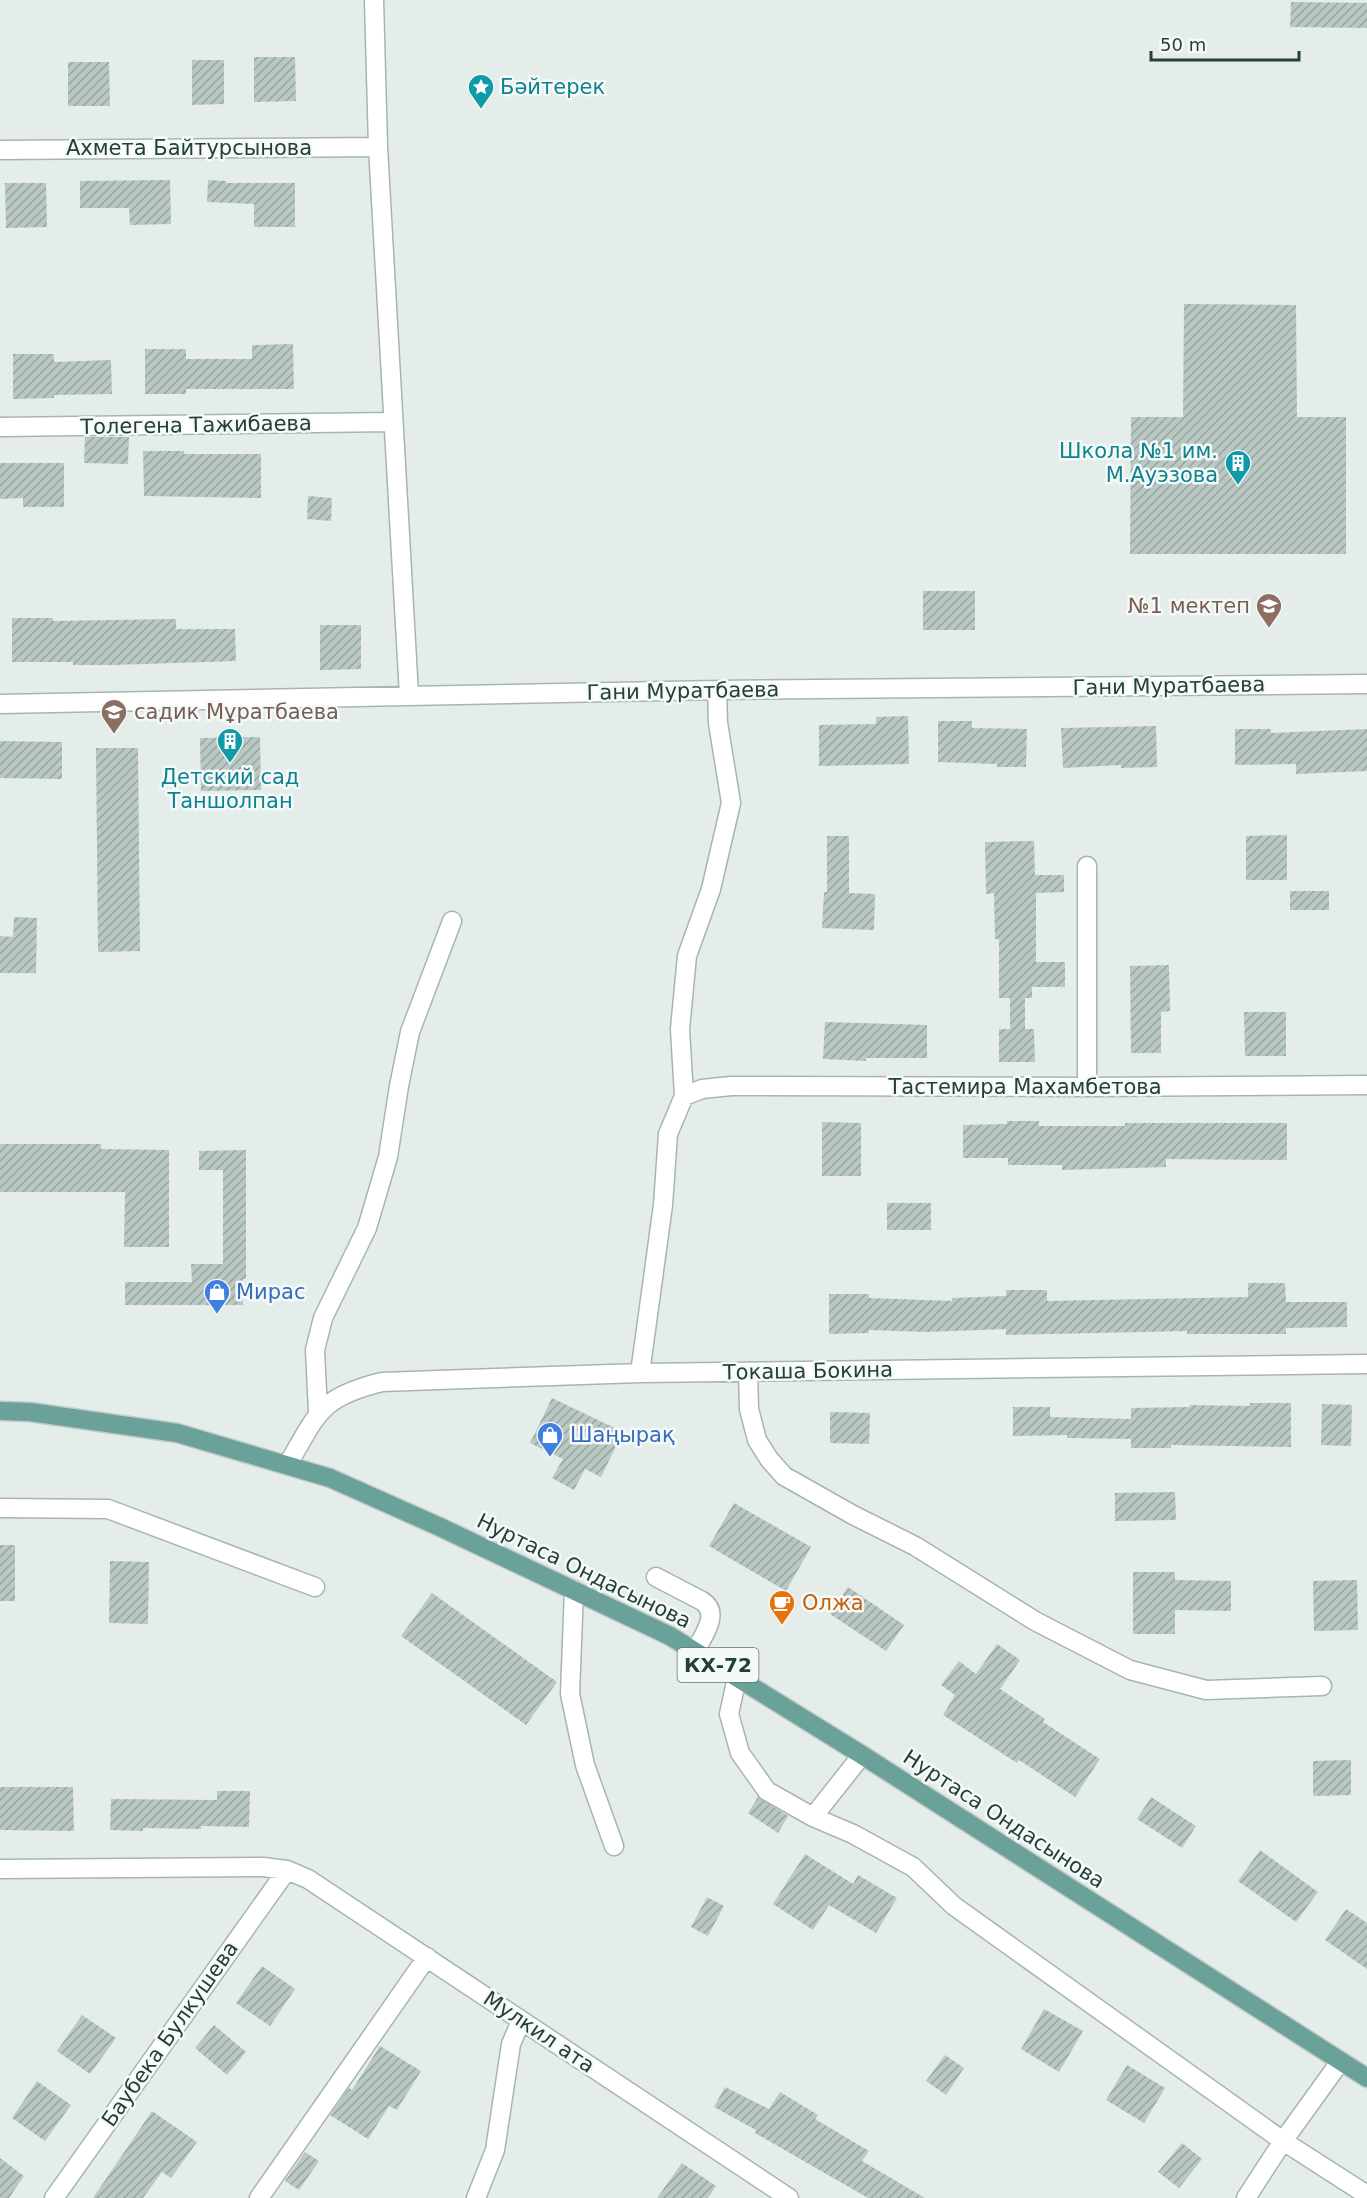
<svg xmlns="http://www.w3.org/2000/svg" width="1367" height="2198" viewBox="0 0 1367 2198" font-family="'DejaVu Sans',sans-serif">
	<defs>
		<pattern id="building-hatch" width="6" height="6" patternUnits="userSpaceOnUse" patternTransform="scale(1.5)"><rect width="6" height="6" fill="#bac8c3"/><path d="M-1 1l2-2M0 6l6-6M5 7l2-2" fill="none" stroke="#97a49f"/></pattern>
	</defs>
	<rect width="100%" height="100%" fill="#e4edea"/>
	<!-- building -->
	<path fill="url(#building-hatch)" d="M1291,2L1367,3V28L1290,27Z
		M254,57H295L296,101L254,102Z
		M192,60H224V104L192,105Z
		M68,62H109L110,106H68Z
		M170,180L171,224L130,225L129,208H80V181Z
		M208,180L226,181V183H295V227H254V204L207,202Z
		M5,183H46L47,227L6,228Z
		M1184,304L1296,305L1297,417H1346V554H1130L1131,417H1183Z
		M293,344L294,389H186V394H145V349H186V359H252V345Z
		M13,354H54V362L111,360L112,394L54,395V398L13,399Z
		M85,437H129L128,464L84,463Z
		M143,451H184V454H261V498L144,496Z
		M0,463H64V507H23V498L0,499Z
		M308,496L332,498L331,521L307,519Z
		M923,591H975V630H923Z
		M12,618H53V621L176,619V629H235L236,661L114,665H73V662H12Z
		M320,625H361V669L320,670Z
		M908,716L909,764L819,766V725L876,724V717Z
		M938,721H972V728L1027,729L1026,767H997V764L938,762Z
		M1156,726L1157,767L1121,768V765L1063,768L1061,728Z
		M1235,729H1271V733L1367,729V771L1296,774V764L1235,765Z
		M260,737L261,790L201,791L200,738Z
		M0,741L62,742V779L0,778Z
		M96,748H138L140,951L98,952Z
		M1287,835V880H1246V836Z
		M827,836H849V893L875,894L874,930L822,928L824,892H827Z
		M1034,841L1035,875H1064V892L1036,893V962H1065V987H1032V998H1025V1029H1034L1035,1062H999V1029H1010V998H999V939H995L994,893L986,894L985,842Z
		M1290,891H1329V910H1290Z
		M14,917L37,918L36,973H0V936L13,937Z
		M1169,965L1170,1011L1161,1012V1053H1131L1130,966Z
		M1244,1012H1286V1056H1245Z
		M825,1022L927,1025V1058H866V1061L823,1059Z
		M1007,1121H1039V1126H1125V1123H1287V1160L1166,1159V1167L1062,1170V1165H1008V1158H963V1125L1007,1124Z
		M822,1122L861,1123V1176H822Z
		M0,1144H101V1149L169,1150V1247H124L125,1192H0Z
		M246,1150V1279H243V1305H125V1282H192L191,1264H223V1170H199V1151Z
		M887,1203H931V1230H887Z
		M1248,1283H1285L1286,1302H1347V1327L1286,1328V1334H1187V1331L1006,1335V1329L927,1332L869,1330V1333L829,1334V1294H869V1298L952,1301V1298L1006,1296V1290H1047V1301L1248,1297Z
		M552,1398L623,1432L601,1477L585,1469L574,1490L552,1478L563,1459L530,1443Z
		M1250,1403H1291V1447L1171,1445V1448H1131V1439L1067,1438V1435L1013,1436V1407H1050V1417L1131,1419V1408L1190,1407V1405L1250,1406Z
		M1322,1404L1352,1405L1351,1446L1321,1445Z
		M830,1412L870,1413L869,1444L830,1443Z
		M1175,1492L1176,1520L1115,1521V1493Z
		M734,1503L811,1547L786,1591L709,1546Z
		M0,1545H15V1601H0Z
		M110,1561L149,1562L148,1624L109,1623Z
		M1133,1572H1175V1580L1231,1581V1611L1175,1610V1634H1133Z
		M1357,1580L1358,1630L1314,1631L1313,1581Z
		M848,1587L904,1625L886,1651L830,1614Z
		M432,1593L557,1682L526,1725L401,1636Z
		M997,1644L1020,1660L1000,1689L1045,1719L1043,1722L1100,1759L1075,1797L1019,1760L1017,1763L943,1715L955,1695L941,1685L959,1661L976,1674Z
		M1351,1760V1795L1313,1796V1761Z
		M0,1787H73L74,1831L0,1830Z
		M217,1791H250L249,1827L201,1826V1829L143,1828V1831L110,1830L111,1799L217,1800Z
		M758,1797L788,1816L778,1833L748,1813Z
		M1151,1797L1196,1826L1182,1848L1137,1819Z
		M1260,1850L1318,1892L1296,1922L1238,1881Z
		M805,1854L853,1884L858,1875L897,1898L876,1933L829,1905L813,1930L773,1904Z
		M707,1897L724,1906L708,1936L691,1927Z
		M1346,1909L1367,1923V1969L1325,1940Z
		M262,1966L295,1989L270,2026L236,2003Z
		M1044,2009L1083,2031L1059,2072L1021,2049Z
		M82,2015L116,2038L90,2074L57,2051Z
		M214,2025L246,2052L227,2075L195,2048Z
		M380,2046L421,2071L397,2110L389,2106L368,2139L330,2115L349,2088L352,2090Z
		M945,2055L964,2068L946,2095L926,2081Z
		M1127,2065L1165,2088L1144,2123L1106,2100Z
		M37,2081L71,2105L45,2141L12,2118Z
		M725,2087L769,2109L780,2092L818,2115L815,2119L869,2151L862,2161L925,2198H868L755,2133L756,2130L714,2107Z
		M152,2111L197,2142L171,2178L162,2172L143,2198H93Z
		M1182,2143L1202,2159L1179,2188L1158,2172Z
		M305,2152L319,2161L299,2190L285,2181Z
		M0,2158L24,2176L9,2198H0Z
		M682,2163L716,2186L708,2198H657Z"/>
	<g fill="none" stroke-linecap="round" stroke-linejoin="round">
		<!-- street casing -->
		<g stroke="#a7b5b2" stroke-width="21">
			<path id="street" d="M374,0L378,147L409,695
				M0,150L378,147
				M0,427L392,422
				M0,704L717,690L1367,684
				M1087,866V1087
				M684,1096L702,1089L731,1086L1087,1087L1367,1085
				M748,1372L749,1409L757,1440L769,1459L784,1476L853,1515L915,1546L1035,1621L1130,1670L1206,1690L1322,1686
				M640,1373L663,1205L668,1134L684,1096L680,1029L687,956L711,889L731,803L718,723L717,690
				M318,1412L315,1350L323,1318L367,1228L388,1157L399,1086L410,1032L452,921
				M288,1464C318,1413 320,1397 382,1382L640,1373L1367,1364
				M0,1508L108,1509L315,1587
				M656,1577L702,1601C721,1613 703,1636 695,1651
				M574,1590L570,1694L585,1765L614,1846
				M737,1677L729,1714L740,1753L767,1791L813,1817
				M862,1755L813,1817L853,1834L913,1867L954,1906L1283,2141L1367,2195
				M0,1869L263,1867L287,1870L308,1879L789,2198
				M54,2198L287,1870
				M259,2198L427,1957
				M476,2198L495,2150L511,2044L521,2021
				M1246,2198L1283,2141L1340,2062"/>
		</g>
		<!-- primary casing -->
		<g stroke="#c2c9c8" stroke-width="21">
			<path id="primary" d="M0,1411L30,1412L177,1433L330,1478L440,1527L670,1636L862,1755L1367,2078"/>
		</g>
		<!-- street -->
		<use href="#street" stroke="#fff" stroke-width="18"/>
		<!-- primary -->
		<use href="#primary" stroke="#6aa198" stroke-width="18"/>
	</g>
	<!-- icons -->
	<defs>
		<g id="sight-pin" transform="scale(1.35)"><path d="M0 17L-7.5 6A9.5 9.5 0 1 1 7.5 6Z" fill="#0f9aa8" stroke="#f5faf8"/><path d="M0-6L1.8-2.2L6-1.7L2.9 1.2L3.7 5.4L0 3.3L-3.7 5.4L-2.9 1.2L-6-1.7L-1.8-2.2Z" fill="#fff"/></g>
		<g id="building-pin" transform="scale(1.35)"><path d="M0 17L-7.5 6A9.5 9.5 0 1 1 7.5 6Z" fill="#0f9aa8" stroke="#f5faf8"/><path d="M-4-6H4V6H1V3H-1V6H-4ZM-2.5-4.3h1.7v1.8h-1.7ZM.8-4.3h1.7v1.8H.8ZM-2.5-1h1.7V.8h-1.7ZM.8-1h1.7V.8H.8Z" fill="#fff"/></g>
		<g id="school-pin" transform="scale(1.35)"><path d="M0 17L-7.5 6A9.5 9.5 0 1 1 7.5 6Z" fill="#8d6e63" stroke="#f5faf8"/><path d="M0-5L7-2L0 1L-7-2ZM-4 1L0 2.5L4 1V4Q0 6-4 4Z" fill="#fff"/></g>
		<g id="shop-pin" transform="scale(1.35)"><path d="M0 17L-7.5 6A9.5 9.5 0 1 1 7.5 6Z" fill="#3f7fe0" stroke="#f5faf8"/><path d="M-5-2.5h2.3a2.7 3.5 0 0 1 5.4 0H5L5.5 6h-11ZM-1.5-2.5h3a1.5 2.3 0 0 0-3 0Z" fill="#fff"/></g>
		<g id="cafe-pin" transform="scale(1.35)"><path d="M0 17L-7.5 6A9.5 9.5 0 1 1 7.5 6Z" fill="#e8710a" stroke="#f5faf8"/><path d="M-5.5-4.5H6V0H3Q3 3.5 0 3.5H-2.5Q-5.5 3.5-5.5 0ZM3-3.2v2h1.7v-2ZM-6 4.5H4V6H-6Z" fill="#fff"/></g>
	</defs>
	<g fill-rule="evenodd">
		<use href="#sight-pin" x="481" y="87"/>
		<use href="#building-pin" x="1238" y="463"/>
		<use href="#school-pin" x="1269" y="606"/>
		<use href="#school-pin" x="114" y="712"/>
		<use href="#building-pin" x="230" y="741"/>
		<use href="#shop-pin" x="217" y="1292"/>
		<use href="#shop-pin" x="550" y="1435"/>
		<use href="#cafe-pin" x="782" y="1603"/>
	</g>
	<g text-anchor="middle" stroke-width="5" stroke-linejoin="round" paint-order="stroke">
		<!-- shield labels -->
		<rect fill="#f5faf8" stroke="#637773" stroke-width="1.5" x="677.5" y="1648" width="81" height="34" rx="4.5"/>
		<g font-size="20" font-weight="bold" fill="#243f3a">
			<text x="718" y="1672">КХ-72</text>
		</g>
		<!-- culture labels -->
		<g font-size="21" fill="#0d838f" stroke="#f5faf8" text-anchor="start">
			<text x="500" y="94">Бәйтерек</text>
			<text x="1218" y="458" text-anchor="end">Школа №1 им.<tspan x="1218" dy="24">М.Ауэзова</tspan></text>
			<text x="230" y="784" text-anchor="middle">Детский сад<tspan x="230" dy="24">Таншолпан</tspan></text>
		</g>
		<!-- street labels -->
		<g font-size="21" fill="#243f3a" stroke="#f5faf8">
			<text x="189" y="155">Ахмета Байтурсынова</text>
			<text transform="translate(196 425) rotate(-1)" y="7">Толегена Тажибаева</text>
			<text transform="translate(1169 686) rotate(-1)" y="7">Гани Муратбаева</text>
			<text transform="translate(683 691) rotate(-1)" y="7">Гани Муратбаева</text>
			<text x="1025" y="1094">Тастемира Махамбетова</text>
			<text transform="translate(808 1371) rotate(-1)" y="7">Токаша Бокина</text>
			<text transform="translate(584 1571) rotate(26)" y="7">Нуртаса Ондасынова</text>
			<text transform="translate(1004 1819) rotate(33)" y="7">Нуртаса Ондасынова</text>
			<text transform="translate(539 2032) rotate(34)" y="7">Мулкил ата</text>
			<text transform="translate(170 2034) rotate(-55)" y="7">Баубека Булкушева</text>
		</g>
		<!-- education labels -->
		<g font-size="21" fill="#785e54" stroke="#f5faf8" text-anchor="end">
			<text x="1250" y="613">№1 мектеп</text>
			<text x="134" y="719" text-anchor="start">садик Мұратбаева</text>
		</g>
		<!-- shop labels -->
		<g font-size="21" fill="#366cbe" stroke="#f5faf8" text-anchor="start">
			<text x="236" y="1299">Мирас</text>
			<text x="570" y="1442">Шаңырақ</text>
		</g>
		<!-- food labels -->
		<g font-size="21" fill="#c56008" stroke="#f5faf8" text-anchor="start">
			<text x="802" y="1610">Олжа</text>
		</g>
	</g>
	<!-- scale -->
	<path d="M1151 51v9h148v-9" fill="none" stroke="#243f3a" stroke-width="3"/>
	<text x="1160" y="51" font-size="18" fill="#243f3a" stroke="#f5faf8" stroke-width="4.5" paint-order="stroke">50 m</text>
</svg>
